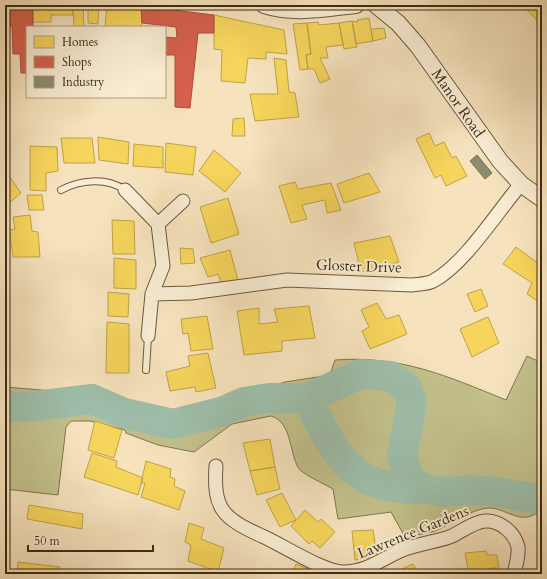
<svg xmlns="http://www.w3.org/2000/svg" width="547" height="579" viewBox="0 0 547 579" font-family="Cardo,serif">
	<rect width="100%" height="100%" fill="#f6e3bd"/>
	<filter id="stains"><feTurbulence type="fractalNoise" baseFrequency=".005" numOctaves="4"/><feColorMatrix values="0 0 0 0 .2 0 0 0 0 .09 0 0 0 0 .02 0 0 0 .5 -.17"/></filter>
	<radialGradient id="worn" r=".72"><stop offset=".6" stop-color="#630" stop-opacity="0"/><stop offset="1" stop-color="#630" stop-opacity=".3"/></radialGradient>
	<!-- green -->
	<path fill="#c3c18c" stroke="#807650" d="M527,356L542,363V515L535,514C519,524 505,508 489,508C473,508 450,525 435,531C426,534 415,535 405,537L391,512L338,519L333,489C324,484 307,476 300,470C289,457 293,422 271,416L232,424L194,452L158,445L126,433L125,430L90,421H71L66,427L58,495L5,489V387L103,395L160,413L178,415L285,382L330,375L335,360C400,355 447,376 506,400Z"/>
	<!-- homes -->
	<path fill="#f6d55c" stroke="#bfa246" d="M33,5H73V15H51V22H33Z
		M73,5H83L84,27H74Z
		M88,5H99L98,24L88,23Z
		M107,5L141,6L142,27H105Z
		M527,5H542V20L539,23L525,7Z
		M214,15L284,30L287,54L266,52V59L248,58L245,83L221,81L222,50L214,49Z
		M369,18L373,41L356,44L352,21L358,22L357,20Z
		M352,21L357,47L344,49L339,23Z
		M318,22L319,25L339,23L343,45L326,47L328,58H320L330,79L320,83L314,69H308L306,55L311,54L307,23Z
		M307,23L311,54L306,55L308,69L300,70L293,24Z
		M384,28L386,38L373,41L371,29Z
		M274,58L286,60L289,92L295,93L299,117L255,121L250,94H278Z
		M244,118L245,136H232L233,119Z
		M429,133L435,146L444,142L452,158L456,156L467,176L446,186L441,175L435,178L416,139Z
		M98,137L129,142L128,164L99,160Z
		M61,138H92L95,163H64Z
		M166,143L196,147L193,175L165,172Z
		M134,144L163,147V168L133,166Z
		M30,146L57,147L58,171L46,173V191L30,190Z
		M214,150L241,173L225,192L199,171Z
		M5,170L21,193L8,204L5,200Z
		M369,173L380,192L344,203L337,184Z
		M295,182L298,189L331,183L341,210L327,213L325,200L302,205L307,219L291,223L279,186Z
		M27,195H42L44,210H29Z
		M228,198L239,234L211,243L200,207Z
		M30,215L32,231L38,232L40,257H13L9,230L15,229L13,217Z
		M112,220L134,221L135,254H113Z
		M390,236L399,262L361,272L354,243Z
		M516,247L542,266V304L527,294L532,283L503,264Z
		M180,248L193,249L195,263L181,264Z
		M230,250L239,284L224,291L218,274L208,277L200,258Z
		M114,258L136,260V289L114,288Z
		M481,289L488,306L475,312L467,294Z
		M108,292L129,294L128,317L108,316Z
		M377,303L386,319L399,315L407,334L370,349L362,331L369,327L361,310Z
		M309,306L315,338L282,341V351L244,355L237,311L259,308V324L278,322L274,309Z
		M207,316L213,349L191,351L188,333L183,334L181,319Z
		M488,317L499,343L472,357L460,329Z
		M107,322L129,324V373H106Z
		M208,353L216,388L196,392L195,387L170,391L166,372L190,366L188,356Z
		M95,421L122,430L114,458L88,450Z
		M270,439L275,467L250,471L243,443Z
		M92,453L117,461L116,467L143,478L138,495L84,477Z
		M146,461L171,469L170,477L175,479L174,486L185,491L179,510L141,497L145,483H141Z
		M275,467L280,489L257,495L250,471Z
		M282,493L296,520L280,527L266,500Z
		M29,505L83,514L82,529L27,519Z
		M305,510L318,522L321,519L335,532L320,548L312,541L309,544L291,526Z
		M541,517L542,539H540Z
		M189,523L204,528L201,539L224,548L218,572L188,561L191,545L185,542Z
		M373,530L377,557L355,560L352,531Z
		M486,551L487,555H497L499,568H491L492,574H469L465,553Z
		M18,562L60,567V574H17Z
		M296,564L319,574H292Z
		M413,564L419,574H391Z"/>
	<!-- shops -->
	<path fill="#d6604d" stroke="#a8503c" d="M5,5H33V27H27V73H21L20,54H13L12,26H6Z
		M141,6L214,15V33H198L190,108L175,107V55H165V37L177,38L176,27L142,23Z"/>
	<!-- industry -->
	<path fill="#8c8c6e" stroke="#756f53" d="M477,155L492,173L485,179L470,161Z"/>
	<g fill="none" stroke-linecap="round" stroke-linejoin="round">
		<!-- river -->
		<path stroke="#9ebfab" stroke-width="30" d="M307,398C338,459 351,491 427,489
			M5,406L26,407L92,399L124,413L173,424L224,411L244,402L269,398H307L361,374L391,376L408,389L412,403L402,454L407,474L415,484L427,489L444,492L471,490L497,492L542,500"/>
		<!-- service casing -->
		<g stroke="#6c593e" stroke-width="8">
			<path id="service" d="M61,190C80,180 106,177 125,190
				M146,370L148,336"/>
		</g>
		<!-- minor casing -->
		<g stroke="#6c593e" stroke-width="15">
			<path id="minor" d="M125,190L158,224L163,266L152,294L148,336
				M158,224L183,201
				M152,294L191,293L287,280L412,285C419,284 428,284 433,281C465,264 497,212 521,184
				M216,466C213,510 223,518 262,536C281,544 325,573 344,572C368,572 384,557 405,549C421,543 437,542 452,536C462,531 474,522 485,521C500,520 515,533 518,547C519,556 516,565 514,574"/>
		</g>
		<!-- tertiary casing -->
		<g stroke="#6c593e" stroke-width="18">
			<path id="tertiary" d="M264,5C294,15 326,8 356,5
				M376,5L398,23L418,46L500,161L521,184L542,199"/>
		</g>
		<!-- service -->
		<use href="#service" stroke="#f9edd4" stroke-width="6"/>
		<!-- minor -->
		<use href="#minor" stroke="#f9edd4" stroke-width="13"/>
		<!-- tertiary -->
		<use href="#tertiary" stroke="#f9edd4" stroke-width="16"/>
	</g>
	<g text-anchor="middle" stroke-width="4" stroke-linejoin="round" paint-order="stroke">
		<!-- street labels -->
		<g font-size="15" fill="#3e2b14" stroke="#f9edd4">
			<text transform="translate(458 103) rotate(55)" y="5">Manor Road</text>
			<text transform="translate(359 266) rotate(2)" y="5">Gloster Drive</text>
			<text transform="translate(413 532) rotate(-22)" y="5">Lawrence Gardens</text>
		</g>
	</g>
	<!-- margin -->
	<rect width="547" height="579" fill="none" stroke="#f6e3bd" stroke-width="20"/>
	<rect x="6" y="6" width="535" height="567" fill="none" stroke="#3e2b14" stroke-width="2"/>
	<rect x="10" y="10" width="527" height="559" fill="none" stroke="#3e2b14"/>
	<!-- legend -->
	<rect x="26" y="26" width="140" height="72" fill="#f9edd4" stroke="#ae9f87"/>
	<rect x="34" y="36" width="20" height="12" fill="#f6d55c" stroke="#ae9f87"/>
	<text x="62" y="46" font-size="12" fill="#3e2b14">Homes</text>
	<rect x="34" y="56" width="20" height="12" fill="#d6604d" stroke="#ae9f87"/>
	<text x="62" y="66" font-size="12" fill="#3e2b14">Shops</text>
	<rect x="34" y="76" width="20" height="12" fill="#8c8c6e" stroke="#ae9f87"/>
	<text x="62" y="86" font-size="12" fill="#3e2b14">Industry</text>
	<!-- scale -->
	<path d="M28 545v6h125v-6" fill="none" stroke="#3e2b14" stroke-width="2"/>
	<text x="34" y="545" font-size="12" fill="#3e2b14" stroke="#f9edd4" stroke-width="3" paint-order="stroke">50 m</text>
	<rect width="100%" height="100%" filter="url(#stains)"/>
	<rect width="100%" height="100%" fill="url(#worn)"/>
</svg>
